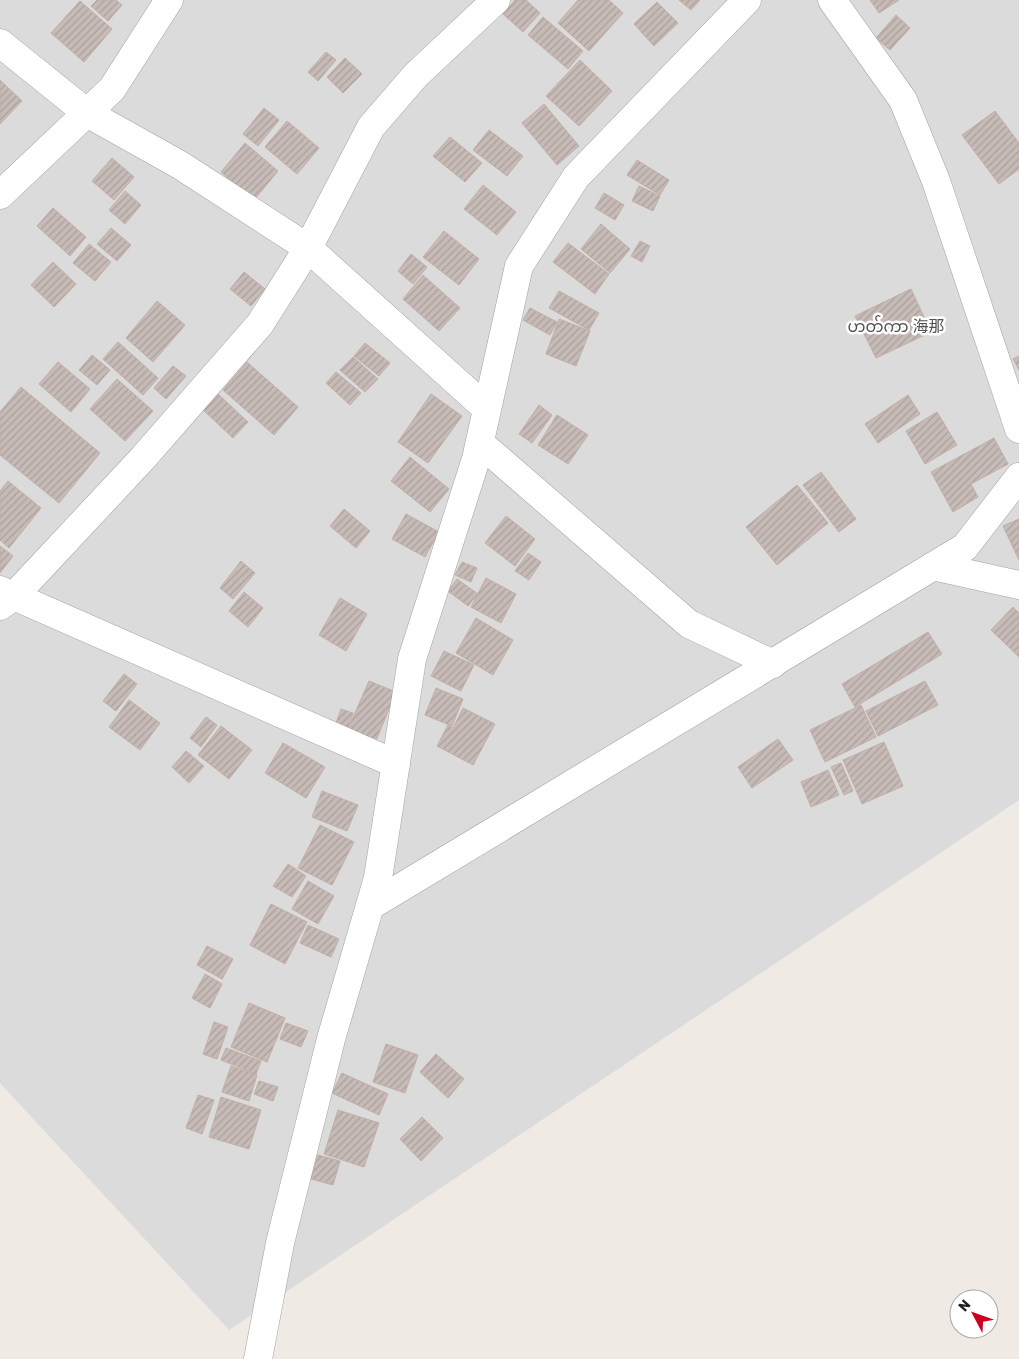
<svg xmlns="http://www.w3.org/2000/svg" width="1019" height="1359" viewBox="0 0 1019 1359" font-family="Rubik,'Noto Sans SC','Noto Sans Myanmar',sans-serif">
	<defs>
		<pattern id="building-hatch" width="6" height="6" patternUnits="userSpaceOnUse" patternTransform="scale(1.25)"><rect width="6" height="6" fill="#c7bbb7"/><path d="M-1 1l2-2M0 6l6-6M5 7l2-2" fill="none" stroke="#aaa09d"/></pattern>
	</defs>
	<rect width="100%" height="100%" fill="#f0eae4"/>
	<!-- residential -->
	<path fill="#dcdbdb" d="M0,0H1019V800L229,1330L0,1083Z"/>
	<!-- building -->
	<path fill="url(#building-hatch)" stroke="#c2aea6" d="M97,0H116L122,5L108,21L91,6Z
		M515,0H526L540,13L523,32L503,14Z
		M578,0H609L623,13L589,51L558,23Z
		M679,0H700L691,10Z
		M870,0H899L879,13Z
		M80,1L112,29L84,62L51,33Z
		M657,2L678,23L654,46L634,24Z
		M896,15L910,28L890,50L876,38Z
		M543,17L583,51L568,69L528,35Z
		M326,52L336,60L318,81L308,72Z
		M345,58L362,74L343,93L327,77Z
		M580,60L612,91L579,126L546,96Z
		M0,80L22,101L0,124Z
		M544,104L579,146L557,165L522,123Z
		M264,108L279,120L258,146L243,134Z
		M995,111L1019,143V169L999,184L962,135Z
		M287,121L319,148L297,174L265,147Z
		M489,130L523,156L507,176L473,150Z
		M450,137L482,163L465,182L433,156Z
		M245,143L278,171L254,200L221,172Z
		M112,158L134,177L114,200L92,181Z
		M637,160L669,180L660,195L627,175Z
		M483,185L516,212L497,235L464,209Z
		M639,186L660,196L653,211L632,201Z
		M125,191L141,205L125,224L109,210Z
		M604,193L624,205L615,220L595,208Z
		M53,208L86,237L70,256L37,226Z
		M601,224L630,249L610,273L581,249Z
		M111,228L131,245L117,261L97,244Z
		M444,231L479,259L459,285L423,257Z
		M640,241L650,246L642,262L631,256Z
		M568,243L609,274L595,294L553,262Z
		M89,244L111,262L95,281L73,263Z
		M411,254L427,267L413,284L398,271Z
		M53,262L76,284L54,307L31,285Z
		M244,272L265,289L251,306L230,289Z
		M423,275L460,308L439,331L403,299Z
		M911,289L931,332L876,358L855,316Z
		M559,291L599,313L589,330L549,308Z
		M157,301L185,325L153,362L126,338Z
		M530,308L557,322L550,335L523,320Z
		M559,319L590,331L576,366L546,354Z
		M118,342L158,378L143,395L103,359Z
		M365,343L390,363L379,376L354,356Z
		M92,355L110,370L97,385L79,370Z
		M1019,356V370L1013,359Z
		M353,357L378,379L365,392L340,370Z
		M58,362L90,389L71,412L39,384Z
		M247,362L298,407L274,435L223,390Z
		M173,366L186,376L166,399L154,388Z
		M336,372L361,393L350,405L326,383Z
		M117,379L153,411L125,441L90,409Z
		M21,387L100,453L59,503L0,455V412Z
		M217,393L248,422L233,438L202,409Z
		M431,394L462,416L428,463L398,442Z
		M908,395L920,414L878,443L865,424Z
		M539,405L552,415L532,443L519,434Z
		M937,412L957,445L925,464L906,431Z
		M557,415L588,435L568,464L538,445Z
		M994,438L1008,464L971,484L978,497L953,512L931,472Z
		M410,457L449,489L430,512L391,481Z
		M821,472L856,519L839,532L803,485Z
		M8,481L41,508L9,548L0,540V491Z
		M797,485L828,523L777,565L746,527Z
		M344,509L370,531L356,548L330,526Z
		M406,514L439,532L425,557L392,539Z
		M506,516L535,539L515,566L485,543Z
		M1019,519V560L1003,526Z
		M0,546L13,556L0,573Z
		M528,553L541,562L529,580L515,571Z
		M241,561L255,573L233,599L220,588Z
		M462,562L477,568L471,582L455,575Z
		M486,578L516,594L501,623L471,607Z
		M457,579L478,594L468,606L448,591Z
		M244,592L263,608L248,627L229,611Z
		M340,598L367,614L346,651L319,635Z
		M1013,607L1019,613V657L991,630Z
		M476,618L513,640L493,675L456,653Z
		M928,632L942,654L855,707L842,684Z
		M444,651L474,665L461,691L431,676Z
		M124,674L137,684L116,711L103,701Z
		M369,681L396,692L375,743L347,731Z
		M925,681L938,705L878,736L866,711Z
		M436,688L463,699L452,726L425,715Z
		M129,700L160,723L140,750L109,727Z
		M861,705L876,737L825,762L810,730Z
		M463,708L495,724L473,765L437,746L448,725L453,728Z
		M341,709L353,713L347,730L335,726Z
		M206,717L217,725L201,747L190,738Z
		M221,726L252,750L229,779L198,755Z
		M778,739L793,760L752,788L738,767Z
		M884,742L903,786L862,804L843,760Z
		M283,743L325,767L306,798L265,773Z
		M186,751L204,766L189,783L172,767Z
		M841,763L853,791L844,795L831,767Z
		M828,770L839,795L811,807L801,782Z
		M322,791L358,805L347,831L312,817Z
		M320,825L354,842L332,885L298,868Z
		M288,864L306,876L292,897L273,886Z
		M308,881L334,896L318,924L292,909Z
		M271,904L307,922L285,964L250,945Z
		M308,925L339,939L331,957L300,943Z
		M207,946L233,959L222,979L197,965Z
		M205,974L222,984L210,1008L192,998Z
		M249,1003L285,1018L267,1062L231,1047Z
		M214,1022L228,1027L217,1059L203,1054Z
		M286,1023L308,1031L301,1047L280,1039Z
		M386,1044L418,1055L405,1093L373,1082Z
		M226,1048L261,1061L256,1074L221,1060Z
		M436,1054L464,1079L448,1098L420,1072Z
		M231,1066L257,1075L249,1101L222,1092Z
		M342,1073L388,1094L379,1115L332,1093Z
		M259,1081L278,1087L273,1101L254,1094Z
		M198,1095L214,1100L202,1134L186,1128Z
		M221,1097L261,1110L249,1149L209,1137Z
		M338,1110L379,1123L364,1167L324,1154Z
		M422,1117L443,1138L421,1161L400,1139Z
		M318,1155L340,1161L333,1185L311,1179Z"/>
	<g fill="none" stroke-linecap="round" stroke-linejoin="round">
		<!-- minor casing -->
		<g stroke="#a2a2a2" stroke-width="29">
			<path id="minor" d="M832,0L903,100L936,181L1019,429
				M0,43L87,113L180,165L308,248L487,409
				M0,195L112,89L169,0
				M480,443L689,624L773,664
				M933,566L1019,585
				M0,590L396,764
				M0,606L14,596L143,458L260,324L308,248L371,127L416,75L496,0
				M370,906L965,547L1019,477
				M258,1359L280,1243L331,1039L378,878L412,659L476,459L519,266L576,177L747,0"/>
		</g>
		<!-- minor -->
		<use href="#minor" stroke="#fff" stroke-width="28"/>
	</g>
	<g text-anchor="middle" stroke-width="5" stroke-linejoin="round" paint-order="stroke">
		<!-- quarter labels -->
		<g font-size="16" fill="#515151" stroke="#fff">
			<text x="896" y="332">ဟတ်ကာ 海那</text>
		</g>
	</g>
	<!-- north arrow -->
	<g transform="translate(974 1314) rotate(311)"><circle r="24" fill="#ffffff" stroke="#a5a5a5"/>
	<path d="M0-4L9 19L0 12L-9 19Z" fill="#cd001f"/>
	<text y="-8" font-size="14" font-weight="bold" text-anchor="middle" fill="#1e1e1e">N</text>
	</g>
</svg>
